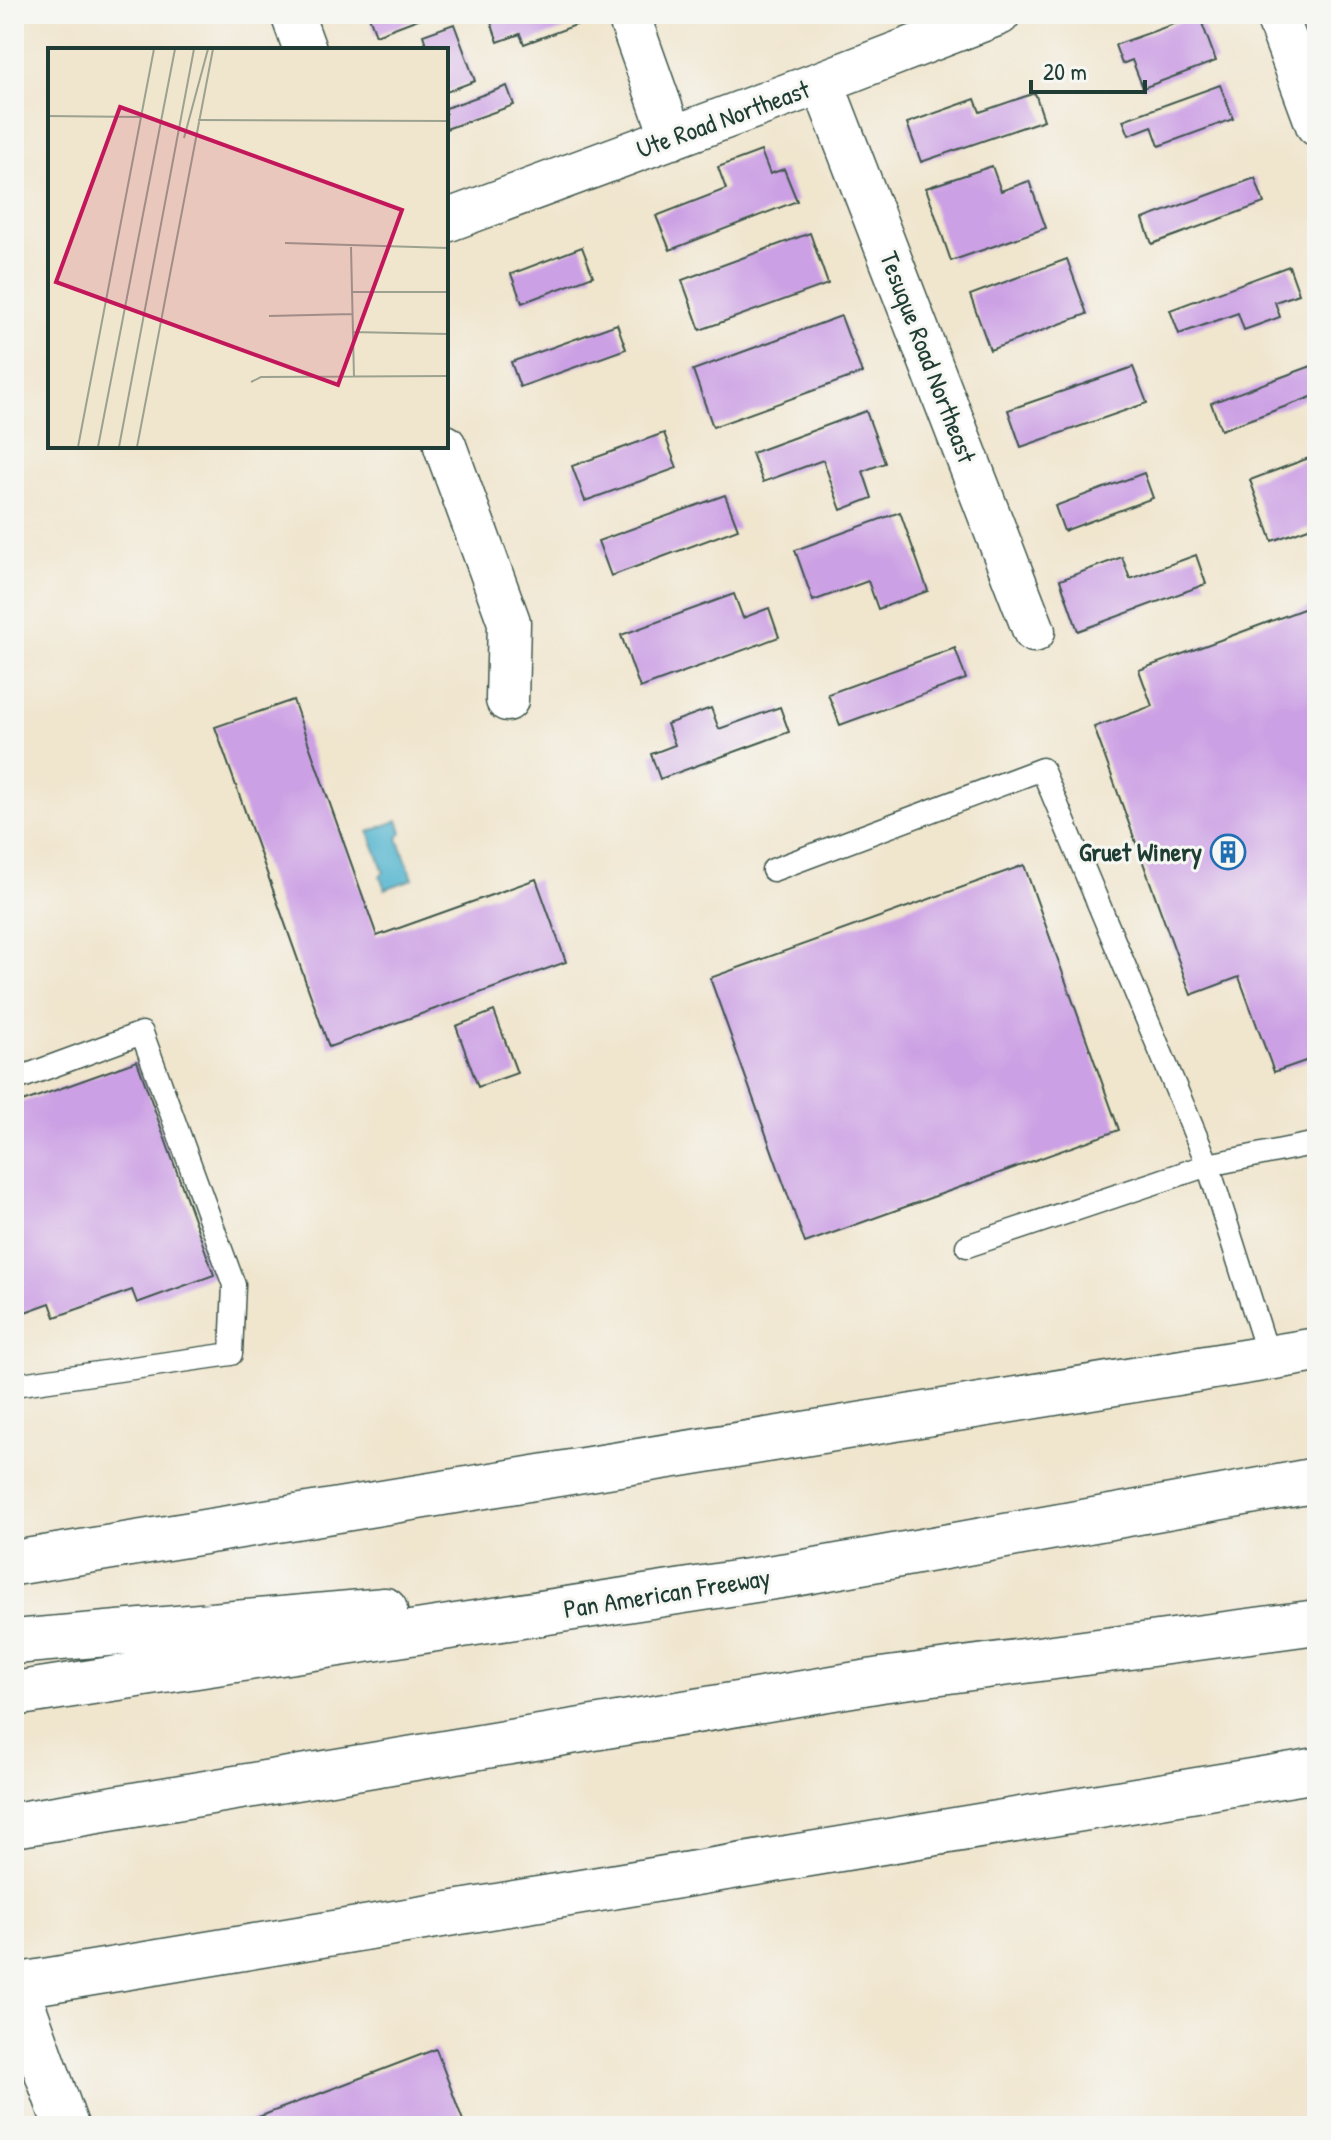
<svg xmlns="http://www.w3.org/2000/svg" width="1331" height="2140" viewBox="0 0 1331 2140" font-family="'Patrick Hand',sans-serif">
	<rect width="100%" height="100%" fill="#f6f6f2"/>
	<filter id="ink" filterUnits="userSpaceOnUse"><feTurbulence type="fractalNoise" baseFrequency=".0125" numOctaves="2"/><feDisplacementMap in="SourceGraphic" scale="16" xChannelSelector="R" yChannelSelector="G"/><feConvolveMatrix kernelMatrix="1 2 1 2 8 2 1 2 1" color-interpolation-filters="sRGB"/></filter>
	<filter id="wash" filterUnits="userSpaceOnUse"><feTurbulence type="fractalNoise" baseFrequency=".006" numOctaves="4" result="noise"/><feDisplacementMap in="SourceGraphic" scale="32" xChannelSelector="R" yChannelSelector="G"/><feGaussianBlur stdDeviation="1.8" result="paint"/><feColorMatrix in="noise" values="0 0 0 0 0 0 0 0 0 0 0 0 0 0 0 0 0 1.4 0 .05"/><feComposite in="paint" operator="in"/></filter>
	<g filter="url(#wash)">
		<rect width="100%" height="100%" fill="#f0e5cd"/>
		<!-- water -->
		<path fill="#4fb3ce" stroke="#377881" stroke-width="2" d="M398,820L402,832L398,838L413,879L385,889L380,876L384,872L369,832Z"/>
		<g id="blocks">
			<!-- building -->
			<path fill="#cca0e4" d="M368,14H431L376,35Z
				M513,14H597L598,17L524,44L520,34L498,42L491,22Z
				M1199,15L1216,61L1143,88L1132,60L1122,64L1115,45Z
				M454,24L475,81L446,92V50H428L423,35Z
				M1220,85L1233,119L1159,146L1152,126L1129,135L1123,120Z
				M507,86L514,105L446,129V108Z
				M1035,93L1044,120L921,162L907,123L975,99L980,112Z
				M761,151L770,174L784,169L797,201L670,250L656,216L726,189L718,167Z
				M992,166L1001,191L1029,181L1046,228L951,261L926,188Z
				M1255,178L1264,203L1152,244L1143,219Z
				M810,233L828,284L700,330L682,280Z
				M582,247L593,276L522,303L511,274Z
				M1067,259L1087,314L990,350L970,295Z
				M1289,266L1299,294L1275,302L1280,317L1244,330L1238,313L1179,334L1170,310Z
				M841,316L862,373L713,427L693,370Z
				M617,324L626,349L520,387L511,362Z
				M1317,364V395L1221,430L1211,403Z
				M1133,367L1147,403L1021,447L1008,410Z
				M866,411L885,463L863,471L872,498L841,510L823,460L763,482L752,453Z
				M664,433L677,468L585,501L572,466Z
				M1317,455V525L1272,541L1250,480Z
				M1144,473L1153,498L1064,531L1055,506Z
				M725,495L738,529L611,576L598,541Z
				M900,512L928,591L878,609L868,581L813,601L795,550Z
				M1196,555L1206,584L1078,631L1060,580L1122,557L1130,579Z
				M734,594L743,618L769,608L779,637L640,688L621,635Z
				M1317,604V1057L1274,1072L1239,977L1191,995L1094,727L1152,706L1139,670Z
				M955,648L966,679L840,725L828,694Z
				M293,700L377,936L536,879L566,962L329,1047L215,727Z
				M780,707L789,732L660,779L651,754L675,745L667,724L711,708L719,729Z
				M1024,865L1119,1130L805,1243L710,978Z
				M494,1011L517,1073L478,1087L456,1026Z
				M137,1061L214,1275L137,1303L132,1290L55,1317L50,1303L14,1316V1105Z
				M436,2049L465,2126H235Z"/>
		</g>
	</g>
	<g filter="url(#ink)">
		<use href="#blocks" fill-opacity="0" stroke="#3e564b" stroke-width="2"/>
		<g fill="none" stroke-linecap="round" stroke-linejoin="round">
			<!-- lane casing -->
			<g stroke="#3e564b" stroke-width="25">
				<path id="lane" d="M773,870L1042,769L1208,1165L1269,1358
					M14,1080L142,1033L234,1285L231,1354L14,1385
					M967,1246L1208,1165L1317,1143"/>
			</g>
			<!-- street casing -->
			<g stroke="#3e564b" stroke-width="45">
				<path id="street" d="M292,14L305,50
					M628,14L672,138
					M1276,14L1317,125
					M822,82L1034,631
					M446,221L822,82L999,14
					M445,446L509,622L507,700"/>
			</g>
			<!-- secondary casing -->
			<g stroke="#3e564b" stroke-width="47">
				<path id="secondary" d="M14,1563L1317,1350
					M14,1986L1317,1770
					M16,1986L66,2126"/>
			</g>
			<!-- highway casing -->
			<g stroke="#3e564b" stroke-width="47">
				<path id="highway" d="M14,1642L385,1610
					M14,1694L794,1574L1317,1480
					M14,1825L881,1680L1317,1622"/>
			</g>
			<!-- lane -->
			<use href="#lane" stroke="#fff" stroke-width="22"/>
			<!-- street -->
			<use href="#street" stroke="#fff" stroke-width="42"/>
			<!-- secondary -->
			<use href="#secondary" stroke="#fff" stroke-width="44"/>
			<!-- highway -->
			<use href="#highway" stroke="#fff" stroke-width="44"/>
		</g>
	</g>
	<!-- icons -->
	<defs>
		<g id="building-ring" transform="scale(1.8)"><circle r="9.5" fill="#f6f6f2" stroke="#1f6fb2" stroke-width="1.5"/><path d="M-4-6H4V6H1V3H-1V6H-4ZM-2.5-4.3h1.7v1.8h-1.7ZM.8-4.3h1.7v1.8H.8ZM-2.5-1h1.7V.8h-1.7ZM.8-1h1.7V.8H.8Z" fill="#1f6fb2"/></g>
	</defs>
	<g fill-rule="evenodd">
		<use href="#building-ring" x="1228" y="852"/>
	</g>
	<g text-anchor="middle" stroke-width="6" stroke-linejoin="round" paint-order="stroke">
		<!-- street labels -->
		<g font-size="26" fill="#1f3d34" stroke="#f6f6f2">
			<text transform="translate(723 119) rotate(-20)" y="9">Ute Road Northeast</text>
			<text transform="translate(928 357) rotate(69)" y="9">Tesuque Road Northeast</text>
			<text transform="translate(667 1593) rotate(-9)" y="9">Pan American Freeway</text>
		</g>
		<!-- poi labels -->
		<g font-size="26" font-weight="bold" fill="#1f3d34" stroke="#f6f6f2" text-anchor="end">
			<text x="1202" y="861">Gruet Winery</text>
		</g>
	</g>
	<!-- overview -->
	<g transform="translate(48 48)">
		<rect width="400" height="400" fill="#f0e5cd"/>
		<path fill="none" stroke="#9ca290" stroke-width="2" d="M0,68L92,69M150,72L400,73M136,90L160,1M237,195L400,200M303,199L306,329M303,244H400M221,268L304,266M304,284L400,286M203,334L213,329L400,328M30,399L106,1M50,399L127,1M71,399L146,1M89,399L165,1"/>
		<path fill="#c2185b" fill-opacity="0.15" stroke="#c2185b" stroke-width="4" d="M72,59L354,162L290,337L8,234Z"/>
		<rect width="400" height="400" fill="none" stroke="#1f3d34" stroke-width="4"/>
	</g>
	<!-- margin -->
	<rect width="1331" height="2140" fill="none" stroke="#f6f6f2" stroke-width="48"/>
	<!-- scale -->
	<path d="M1031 80v12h114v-12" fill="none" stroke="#1f3d34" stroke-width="4"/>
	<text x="1043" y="80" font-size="24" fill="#1f3d34" stroke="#f6f6f2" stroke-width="6" paint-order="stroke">20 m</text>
</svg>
